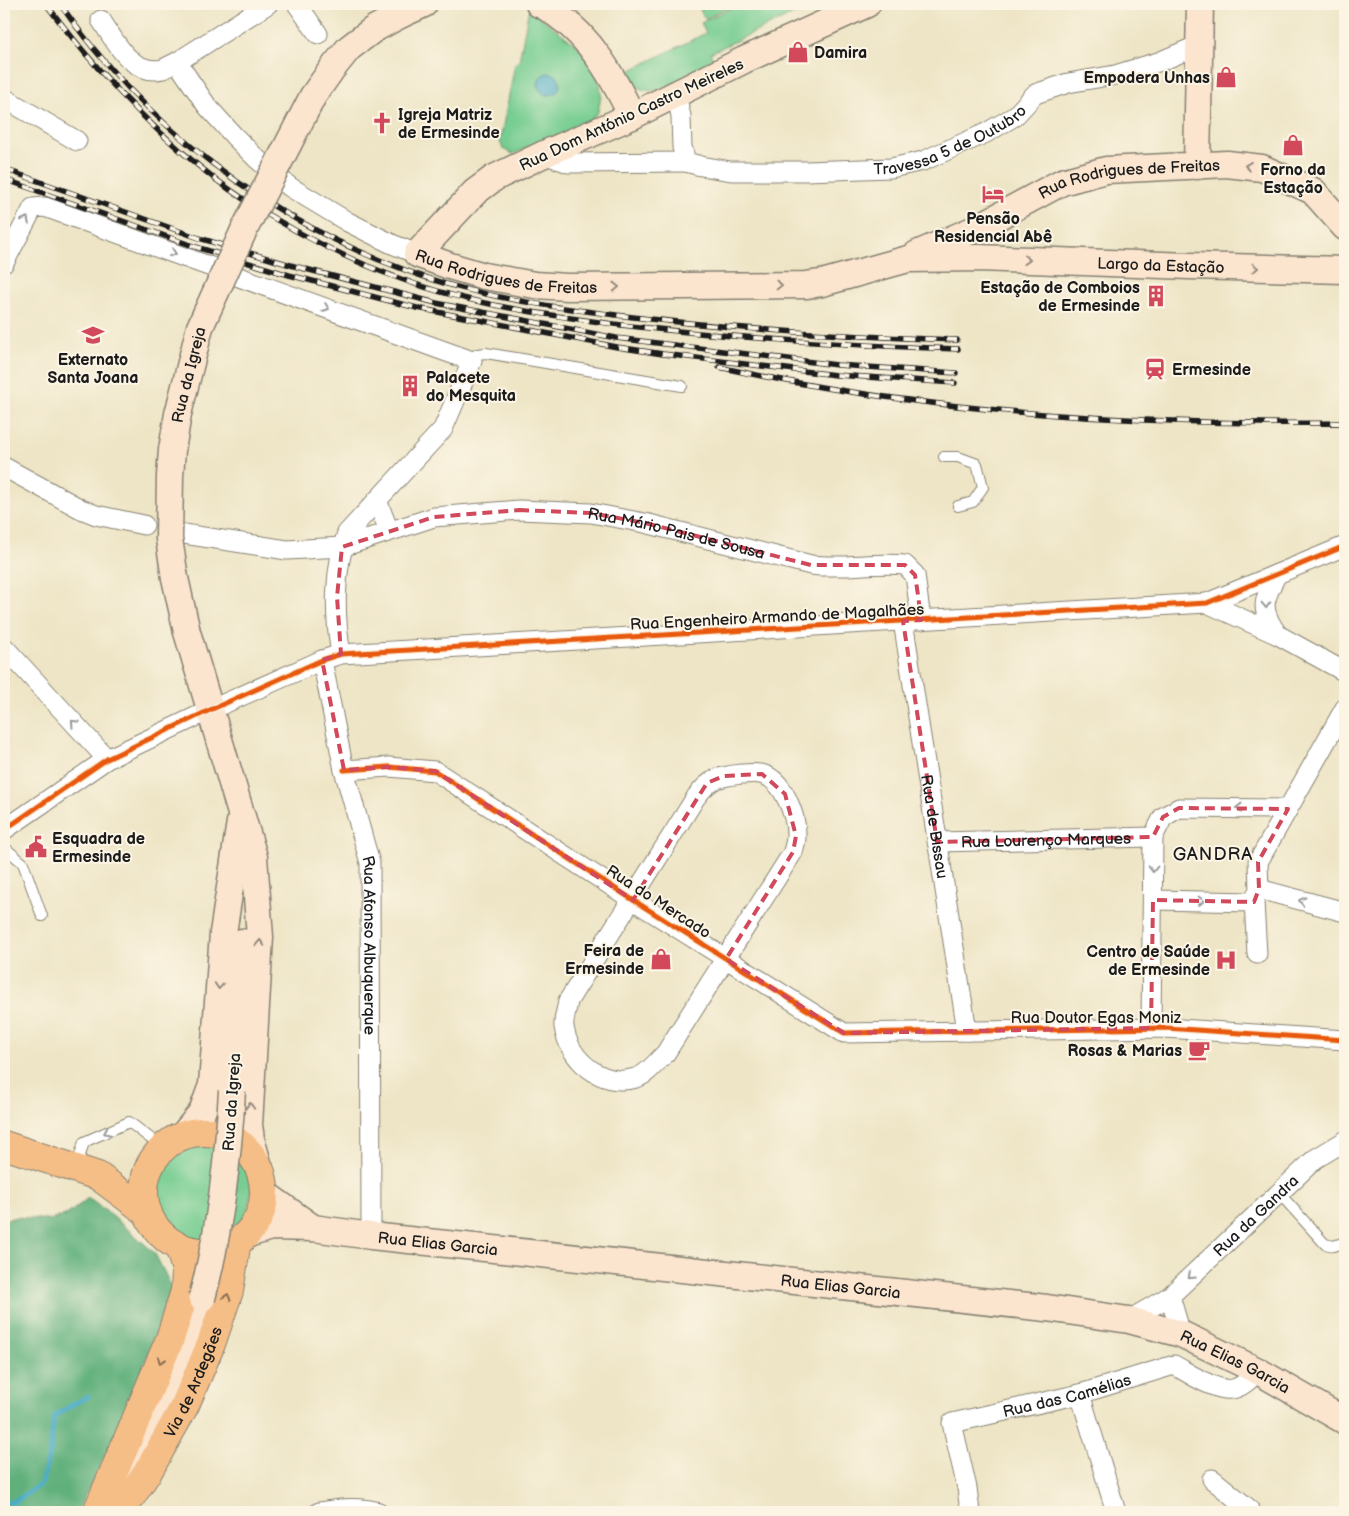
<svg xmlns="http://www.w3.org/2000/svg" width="1349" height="1516" viewBox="0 0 1349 1516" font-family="'Balsamiq Sans',sans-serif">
	<rect width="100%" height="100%" fill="#fcf5e5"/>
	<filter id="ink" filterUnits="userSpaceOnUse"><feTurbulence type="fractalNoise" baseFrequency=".02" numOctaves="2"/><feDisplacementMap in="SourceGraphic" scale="10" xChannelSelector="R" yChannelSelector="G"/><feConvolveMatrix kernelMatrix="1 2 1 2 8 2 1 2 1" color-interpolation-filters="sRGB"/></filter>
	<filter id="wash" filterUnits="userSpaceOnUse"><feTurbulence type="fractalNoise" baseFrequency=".0096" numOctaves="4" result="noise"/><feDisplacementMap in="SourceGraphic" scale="20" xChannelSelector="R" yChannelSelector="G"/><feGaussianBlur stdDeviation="1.12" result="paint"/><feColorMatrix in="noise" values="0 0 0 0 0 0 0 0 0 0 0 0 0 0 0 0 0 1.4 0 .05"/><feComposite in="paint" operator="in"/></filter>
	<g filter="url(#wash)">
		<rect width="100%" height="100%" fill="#eee5c6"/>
		<!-- green -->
		<path fill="#77cd92" stroke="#4a7457" d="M697,4H734L705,19Z
			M738,4H815L710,53L716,65L659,90C643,93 633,87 625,73L706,33L701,23Z
			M529,8L585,52L600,84L601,96L598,112L588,123L513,154L503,149L500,141L515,64L519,61Z
			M155 1192a48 48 0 1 1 96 0a48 48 0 1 1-96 0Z"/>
		<!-- forest -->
		<path fill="#61b07c" stroke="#3e664c" d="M88,1198L110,1214L154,1252L172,1287L128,1410L77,1512H4V1220L17,1217L50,1220L68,1214Z"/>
		<!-- water -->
		<path fill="#46aac6" stroke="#316371" d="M538 84a11 11 0 1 1 22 0a11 11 0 1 1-22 0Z"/>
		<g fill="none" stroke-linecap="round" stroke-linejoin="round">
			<!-- stream -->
			<path stroke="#46aac6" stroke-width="5" d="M4,1502H14L41,1484L50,1453L54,1417L75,1403L88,1397"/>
		</g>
	</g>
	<g filter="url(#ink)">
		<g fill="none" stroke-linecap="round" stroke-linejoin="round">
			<!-- lane casing -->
			<g stroke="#858071" stroke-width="12">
				<path id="lane" d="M472,361L477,354L486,353L682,386
					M944,457H958L977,464L983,487L973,502L958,506
					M4,847L23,863L42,916
					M76,1169L84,1142L129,1122L163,1148
					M1279,1193L1325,1244L1334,1246L1345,1242"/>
			</g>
			<!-- street casing -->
			<g stroke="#858071" stroke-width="21">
				<g id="street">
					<path d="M297,4L318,34"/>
					<path d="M101,20C115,41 131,76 163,69C167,67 173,64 177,62L268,4"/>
					<path d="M177,62L207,106L234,136L257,159L290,187L348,222L392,244L417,254"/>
					<path id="s1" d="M676,94L681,116L682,147L686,162L701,166L731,171H806L891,168L923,161L986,133L1015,116L1035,94L1068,83L1115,75L1161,61L1199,45"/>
					<path d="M4,98L77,141"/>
					<path d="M544,154L569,163L686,162"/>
					<path d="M4,263L33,208L45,207L472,361L443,429L347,533C334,570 334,615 341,654"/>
					<path d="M4,467L81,509L96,515L144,525"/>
					<path d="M377,500L389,531"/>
					<path id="s2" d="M184,534L287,550L342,547L434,517L519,510L591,513L645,523L811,565C842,569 874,562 905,565L915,575L921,620"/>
					<path d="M1277,574C1263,601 1259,609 1278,635"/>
					<path d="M1207,603L1278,635L1345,672"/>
					<path id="s3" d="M903,621L967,1031"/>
					<path d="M4,647L107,759"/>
					<path id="s4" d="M322,660L344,770L370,863L371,1236"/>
					<path d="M344,770L389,767L435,771L633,900L844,1033L1166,1028L1345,1040"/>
					<path d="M741,774C747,774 754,773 760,774C783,777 797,817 796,837C796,842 794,847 793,852L665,1054C657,1061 647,1075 636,1078C602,1088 569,1060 564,1027C563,1019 567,1009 568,1001L696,797C711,778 717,777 741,774Z"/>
					<path d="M4,830L107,759L210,710L322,660L341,654L1207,603L1345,546"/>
					<path id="s5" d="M937,842L1153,837"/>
					<path d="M1259,889L1345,912"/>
					<path d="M1153,900L1254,902"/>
					<path d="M1257,954L1254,902L1259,889L1258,862L1345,708"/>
					<path d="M1151,1028L1153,837L1163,817L1179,808L1288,809"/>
					<path d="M1170,1296L1181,1334"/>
					<path id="s6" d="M1129,1320L1170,1296L1315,1159L1345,1141"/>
					<path d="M1080,1394L1116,1512"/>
					<path d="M1212,1479L1249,1509L1238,1512"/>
					<path d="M319,1512C339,1508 359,1506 379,1512"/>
					<path id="s7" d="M970,1512L967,1488L952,1423L1080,1394L1174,1365C1189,1373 1220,1395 1236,1388C1245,1385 1251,1378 1258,1371"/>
				</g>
			</g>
			<!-- secondary casing -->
			<g stroke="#858071" stroke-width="29">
				<g id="secondary">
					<path d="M539,4C545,6 550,10 556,14C592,39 613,77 632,116"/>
					<path id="s8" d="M867,4L744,60L632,116L544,154L494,178L475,192L417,254L450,266L484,276L535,285L568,287L806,285L822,283L908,259L979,258L1189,266L1345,270"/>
					<path d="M400,15L424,4"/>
					<path d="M1197,166L1200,4"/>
					<path id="s9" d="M917,254L975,229L1062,182L1106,170L1227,164L1262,168L1313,191L1345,227"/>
					<path d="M187,632L254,857L260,937L249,1125L251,1139L260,1170"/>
					<path d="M232,1091L242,942"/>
					<path d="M183,1135L202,1112L212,1085L223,933L240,822"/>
					<path d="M264,1193L313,1228"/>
					<path id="s10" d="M245,1235L271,1227L313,1228L371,1236L1047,1308L1129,1320L1181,1334L1258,1371L1345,1421"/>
					<path d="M137,1473L174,1381L202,1298"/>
				</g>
			</g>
			<!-- primary casing -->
			<g stroke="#858071" stroke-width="30">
				<g id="primary">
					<circle cx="204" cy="1192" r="60"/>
					<path d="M4,1145L98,1176L148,1213"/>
					<path d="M97,1512L170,1339L185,1291L186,1270L179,1246"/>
					<path id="s11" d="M121,1512L150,1468L185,1405L211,1344L229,1291L237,1241"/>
				</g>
			</g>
			<!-- lane -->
			<use href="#lane" stroke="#fff" stroke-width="10"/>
			<!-- street -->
			<use href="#street" stroke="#fff" stroke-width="19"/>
			<!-- secondary -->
			<use href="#secondary" stroke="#fbe5cf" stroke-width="26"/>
			<!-- primary -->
			<use href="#primary" stroke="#f6be87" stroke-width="28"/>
			<!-- rail casing -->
			<g stroke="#1c1c1c" stroke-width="5.5">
				<path id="rail" d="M46,4C91,64 142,120 200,167C255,212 334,255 401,279C471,305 547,315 621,325C733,338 845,345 958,349
					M60,4C144,125 267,219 405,270C472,296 545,306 616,315C729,329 843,336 957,340
					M4,169L199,238L294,266L436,303L616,338L837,365L956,373
					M4,179L196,247L289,275L417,308L617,347L663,354L836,375L955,383
					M719,367C925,413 1135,425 1345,423"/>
			</g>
			<!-- rail -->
			<use href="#rail" stroke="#fcf5e5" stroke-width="4" stroke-dasharray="11" stroke-linecap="butt"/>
			<!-- secondary-bridge casing -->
			<g stroke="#858071" stroke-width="29" stroke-linecap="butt">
				<g id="secondary-bridge">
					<path id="s12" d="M187,632L175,578L169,539L170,476L172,450L178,414L200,327L244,230L313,96L332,69L349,48L374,29L400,15"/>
					<path d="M202,1298C220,1231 228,1161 232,1091"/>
				</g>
			</g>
			<!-- secondary-bridge -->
			<use href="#secondary-bridge" stroke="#fbe5cf" stroke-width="26"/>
			<!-- cycleway casing -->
			<g stroke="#fcf5e5" stroke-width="8">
				<path id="cycleway" d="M344,770L389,767L435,771L633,900L844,1033L1166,1028L1345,1040
					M4,830L107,759L210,710L322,660L341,654L1207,603L1345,546"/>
			</g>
			<!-- cycleway -->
			<use href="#cycleway" stroke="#e8590c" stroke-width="5"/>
		</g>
		<!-- one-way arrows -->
		<defs><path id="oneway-chevron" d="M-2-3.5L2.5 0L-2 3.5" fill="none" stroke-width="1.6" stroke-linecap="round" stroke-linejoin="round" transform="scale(1.25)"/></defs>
		<g stroke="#978b7e">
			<use href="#oneway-chevron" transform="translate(1248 166) rotate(-173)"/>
			<use href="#oneway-chevron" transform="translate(1027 260) rotate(2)"/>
			<use href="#oneway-chevron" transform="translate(1255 268) rotate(1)"/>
			<use href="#oneway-chevron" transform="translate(779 285) rotate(-1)"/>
			<use href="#oneway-chevron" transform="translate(616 287) rotate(-1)"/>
			<use href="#oneway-chevron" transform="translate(260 943) rotate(-88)"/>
			<use href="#oneway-chevron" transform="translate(219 986) rotate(94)"/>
			<use href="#oneway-chevron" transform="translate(250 1106) rotate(-87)"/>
		</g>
		<g stroke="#999">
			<use href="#oneway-chevron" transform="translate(26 220) rotate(-63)"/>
			<use href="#oneway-chevron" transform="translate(173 253) rotate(20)"/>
			<use href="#oneway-chevron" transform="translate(326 308) rotate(20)"/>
			<use href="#oneway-chevron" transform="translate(1266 605) rotate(88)"/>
			<use href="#oneway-chevron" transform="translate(74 723) rotate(-133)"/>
			<use href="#oneway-chevron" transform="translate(1239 808) rotate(-179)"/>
			<use href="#oneway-chevron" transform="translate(1153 869) rotate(91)"/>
			<use href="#oneway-chevron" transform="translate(1201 901) rotate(1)"/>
			<use href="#oneway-chevron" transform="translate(1302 901) rotate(-165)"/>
			<use href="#oneway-chevron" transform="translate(107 1132) rotate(156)"/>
			<use href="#oneway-chevron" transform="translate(1191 1276) rotate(137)"/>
		</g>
		<g stroke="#896d52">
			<use href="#oneway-chevron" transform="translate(227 1297) rotate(-73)"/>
			<use href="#oneway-chevron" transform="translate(161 1360) rotate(113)"/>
		</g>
	</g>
	<!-- marked area -->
	<path fill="none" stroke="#d1495b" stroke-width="4" stroke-dasharray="10 6" stroke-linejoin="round" d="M519,510L591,513L645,523L811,565H905L915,575L918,595L921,620L903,621L937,842L1153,837L1163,817L1179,808L1288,809L1258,862L1259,889L1254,902L1153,900L1151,1028L844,1033L726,959L793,852L796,836L785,794L762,774L724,776L707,783L633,900L435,771L389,767L344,770L322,660L341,654L337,597L342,547L434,517Z"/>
	<!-- icons -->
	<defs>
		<g id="shop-bare" transform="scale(1.725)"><path d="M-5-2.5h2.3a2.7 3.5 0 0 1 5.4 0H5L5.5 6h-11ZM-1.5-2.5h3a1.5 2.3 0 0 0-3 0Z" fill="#d1495b" stroke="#fcf5e5" stroke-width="2.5" paint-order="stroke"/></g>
		<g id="church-bare" transform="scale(1.725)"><path d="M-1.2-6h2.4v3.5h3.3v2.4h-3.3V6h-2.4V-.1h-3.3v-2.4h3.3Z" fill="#d1495b" stroke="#fcf5e5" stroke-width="2.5" paint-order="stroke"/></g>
		<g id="hotel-bare" transform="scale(1.725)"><path d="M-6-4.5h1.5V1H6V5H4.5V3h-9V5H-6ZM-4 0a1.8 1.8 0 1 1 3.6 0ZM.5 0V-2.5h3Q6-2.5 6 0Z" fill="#d1495b" stroke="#fcf5e5" stroke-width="2.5" paint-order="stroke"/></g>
		<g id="building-bare" transform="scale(1.725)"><path d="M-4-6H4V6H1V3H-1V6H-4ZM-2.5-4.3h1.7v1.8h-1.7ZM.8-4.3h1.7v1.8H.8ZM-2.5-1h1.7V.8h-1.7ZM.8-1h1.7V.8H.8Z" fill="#d1495b" stroke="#fcf5e5" stroke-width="2.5" paint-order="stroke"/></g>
		<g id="school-bare" transform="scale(1.725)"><path d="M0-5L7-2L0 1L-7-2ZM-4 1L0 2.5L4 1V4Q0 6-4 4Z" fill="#d1495b" stroke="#fcf5e5" stroke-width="2.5" paint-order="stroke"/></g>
		<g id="station-bare" transform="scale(1.725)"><path d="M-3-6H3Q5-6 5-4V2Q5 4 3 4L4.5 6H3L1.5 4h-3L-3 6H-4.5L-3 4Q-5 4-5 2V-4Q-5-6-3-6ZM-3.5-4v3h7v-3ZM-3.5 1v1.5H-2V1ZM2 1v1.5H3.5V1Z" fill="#d1495b" stroke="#fcf5e5" stroke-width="2.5" paint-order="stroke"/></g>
		<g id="civic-bare" transform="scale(1.725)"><path d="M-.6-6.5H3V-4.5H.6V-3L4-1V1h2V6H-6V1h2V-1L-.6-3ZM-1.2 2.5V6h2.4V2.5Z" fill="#d1495b" stroke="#fcf5e5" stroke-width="2.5" paint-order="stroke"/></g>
		<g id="hospital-bare" transform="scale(1.725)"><path d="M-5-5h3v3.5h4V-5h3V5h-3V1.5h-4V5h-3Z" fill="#d1495b" stroke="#fcf5e5" stroke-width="2.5" paint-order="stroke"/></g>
		<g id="cafe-bare" transform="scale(1.725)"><path d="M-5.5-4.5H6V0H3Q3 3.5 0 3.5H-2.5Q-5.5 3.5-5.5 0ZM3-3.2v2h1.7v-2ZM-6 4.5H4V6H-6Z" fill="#d1495b" stroke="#fcf5e5" stroke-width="2.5" paint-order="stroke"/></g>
	</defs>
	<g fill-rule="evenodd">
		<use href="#shop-bare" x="798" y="52"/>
		<use href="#shop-bare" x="1226" y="77"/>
		<use href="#church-bare" x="382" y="123"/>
		<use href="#shop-bare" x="1293" y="145"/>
		<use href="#hotel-bare" x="993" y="194"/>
		<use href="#building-bare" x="1156" y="296"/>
		<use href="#school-bare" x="93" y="335"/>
		<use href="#station-bare" x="1155" y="369"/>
		<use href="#building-bare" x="410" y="386"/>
		<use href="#civic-bare" x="36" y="847"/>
		<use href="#shop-bare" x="661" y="959"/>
		<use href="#hospital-bare" x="1226" y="960"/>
		<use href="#cafe-bare" x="1199" y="1050"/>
	</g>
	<g text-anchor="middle" stroke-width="4" stroke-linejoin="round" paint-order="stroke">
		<!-- poi labels -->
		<g font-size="16" font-weight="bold" fill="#1c1c1c" stroke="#fcf5e5" text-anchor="start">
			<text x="814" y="58">Damira</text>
			<text x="1210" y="83" text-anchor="end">Empodera Unhas</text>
			<text x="398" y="120">Igreja Matriz<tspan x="398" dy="18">de Ermesinde</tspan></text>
			<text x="1293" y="175" text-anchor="middle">Forno da<tspan x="1293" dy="18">Estação</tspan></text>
			<text x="993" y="224" text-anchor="middle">Pensão<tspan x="993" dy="18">Residencial Abê</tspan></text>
			<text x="1140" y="293" text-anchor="end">Estação de Comboios<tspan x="1140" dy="18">de Ermesinde</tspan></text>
			<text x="93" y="365" text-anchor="middle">Externato<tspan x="93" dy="18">Santa Joana</tspan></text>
			<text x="1172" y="375">Ermesinde</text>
			<text x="426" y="383">Palacete<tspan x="426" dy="18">do Mesquita</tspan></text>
			<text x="52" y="844">Esquadra de<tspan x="52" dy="18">Ermesinde</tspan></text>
			<text x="644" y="956" text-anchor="end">Feira de<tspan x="644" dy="18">Ermesinde</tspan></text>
			<text x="1210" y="957" text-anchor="end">Centro de Saúde<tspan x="1210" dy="18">de Ermesinde</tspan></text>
			<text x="1182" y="1056" text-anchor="end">Rosas &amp; Marias</text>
		</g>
		<!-- street labels -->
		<g font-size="16" fill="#1c1c1c" stroke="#fcf5e5">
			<text transform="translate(631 114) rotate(-25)" y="6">Rua Dom António Castro Meireles</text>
			<text dy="6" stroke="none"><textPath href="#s1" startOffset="340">Travessa 5 de Outubro</textPath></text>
			<text dy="6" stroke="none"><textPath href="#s9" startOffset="229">Rua Rodrigues de Freitas</textPath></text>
			<text dy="6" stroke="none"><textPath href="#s8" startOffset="1272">Largo da Estação</textPath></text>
			<text dy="6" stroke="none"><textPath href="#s8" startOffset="612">Rua Rodrigues de Freitas</textPath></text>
			<text dy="6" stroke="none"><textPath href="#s12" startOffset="261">Rua da Igreja</textPath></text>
			<text dy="6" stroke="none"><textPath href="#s2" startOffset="501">Rua Mário Pais de Sousa</textPath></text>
			<text transform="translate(777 616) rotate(-3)" y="6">Rua Engenheiro Armando de Magalhães</text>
			<text dy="6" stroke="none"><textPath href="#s3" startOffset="208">Rua de Bissau</textPath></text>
			<text dy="6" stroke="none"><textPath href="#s5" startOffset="109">Rua Lourenço Marques</textPath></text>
			<text transform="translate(659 901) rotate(33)" y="6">Rua do Mercado</text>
			<text dy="6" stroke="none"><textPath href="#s4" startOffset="291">Rua Afonso Albuquerque</textPath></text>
			<text x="1096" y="1023">Rua Doutor Egas Moniz</text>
			<text transform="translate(231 1102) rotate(-86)" y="6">Rua da Igreja</text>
			<text dy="6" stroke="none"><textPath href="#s6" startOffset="165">Rua da Gandra</textPath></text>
			<text dy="6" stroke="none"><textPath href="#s10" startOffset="195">Rua Elias Garcia</textPath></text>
			<text dy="6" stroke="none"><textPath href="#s10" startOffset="600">Rua Elias Garcia</textPath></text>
			<text dy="6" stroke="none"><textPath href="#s10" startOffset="1005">Rua Elias Garcia</textPath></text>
			<text dy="6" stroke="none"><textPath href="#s11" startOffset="149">Via de Ardegães</textPath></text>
			<text dy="6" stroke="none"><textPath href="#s7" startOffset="209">Rua das Camélias</textPath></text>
		</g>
		<!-- neighbourhood labels -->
		<g font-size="18" letter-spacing="1" fill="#1c1c1c" stroke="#fcf5e5">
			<text x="1213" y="860">GANDRA</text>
		</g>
	</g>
	<!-- margin -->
	<rect width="1349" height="1516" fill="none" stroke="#fcf5e5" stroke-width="20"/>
</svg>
